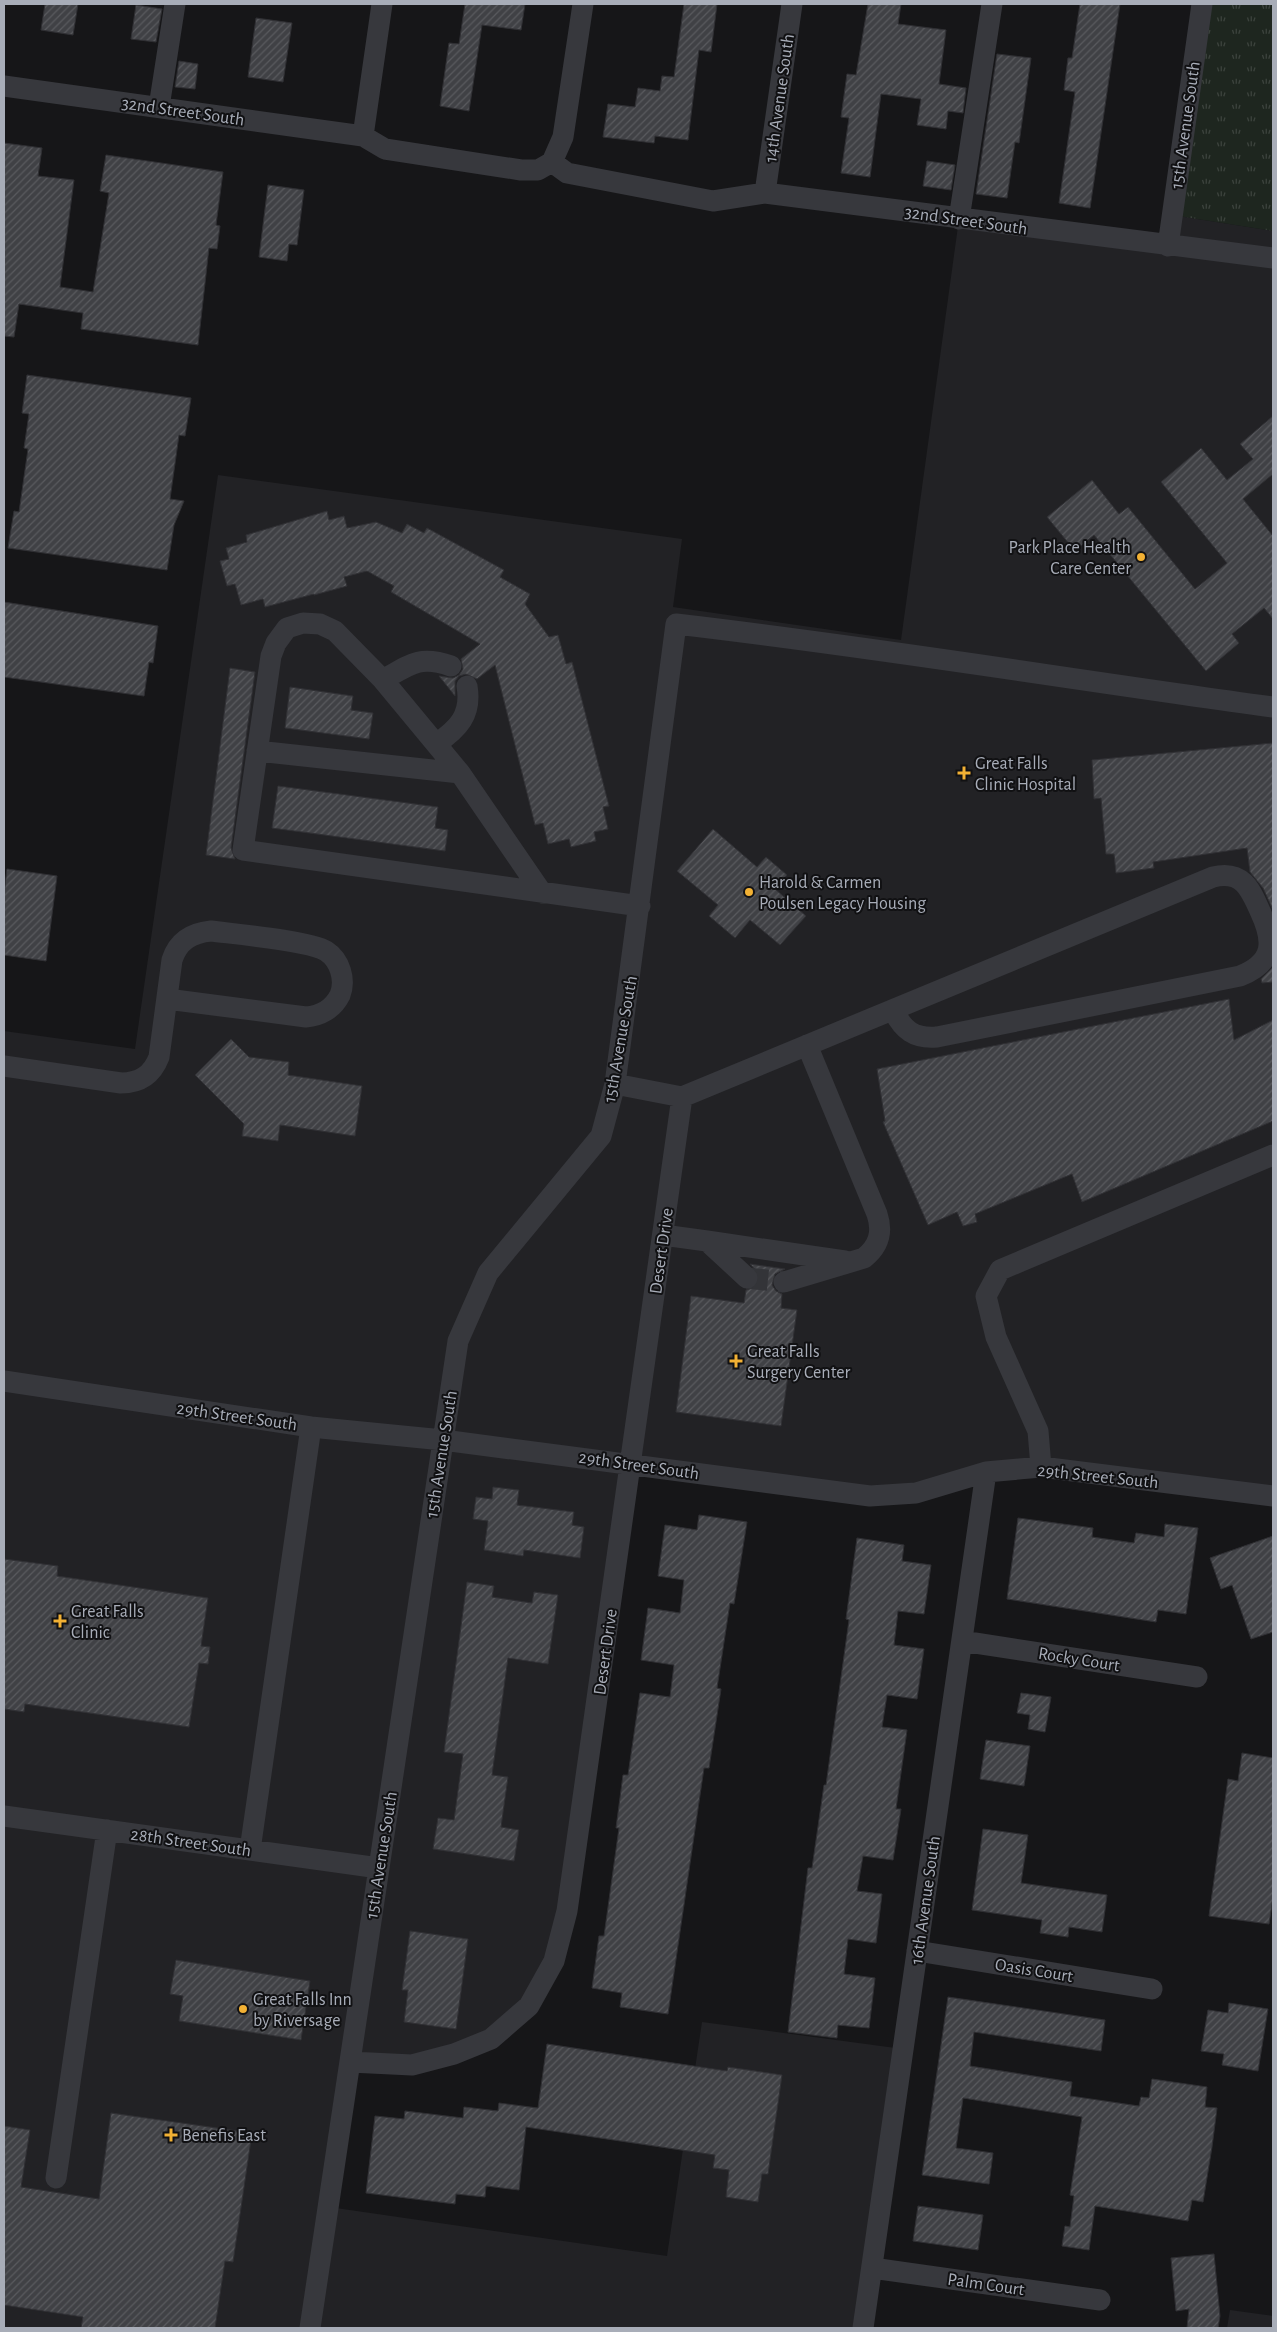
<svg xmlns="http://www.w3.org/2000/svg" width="1277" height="2332" viewBox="0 0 1277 2332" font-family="'Alegreya Sans',sans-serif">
	<defs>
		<pattern id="park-tufts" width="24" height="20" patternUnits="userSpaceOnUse" patternTransform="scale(1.25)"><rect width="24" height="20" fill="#1e261f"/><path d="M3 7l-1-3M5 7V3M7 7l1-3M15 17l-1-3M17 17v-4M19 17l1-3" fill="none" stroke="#3c433d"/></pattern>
		<pattern id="building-hatch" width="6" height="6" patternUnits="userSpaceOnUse" patternTransform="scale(1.25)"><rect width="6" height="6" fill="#404145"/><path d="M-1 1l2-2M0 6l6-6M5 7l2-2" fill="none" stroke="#595a5e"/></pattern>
	</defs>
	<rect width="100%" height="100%" fill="#161618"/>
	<!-- built -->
	<path fill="#222225" d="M1172,215L1273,231V1497L1041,1467L916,1493L632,1464L567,1911L529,2006L454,2054L350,2062L329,2207L667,2256L702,2022L903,2049L863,2328H4V1031L135,1049L218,475L682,539L673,607L901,640L959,219L1167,246Z
		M1230,2310L1273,2316V2328H1227Z"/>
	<!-- park -->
	<path fill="url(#park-tufts)" d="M1204,4H1273V231L1172,215Z"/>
	<!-- building -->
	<path fill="url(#building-hatch)" stroke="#303034" d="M45,4H78L73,35L41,30Z
		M465,4H525L521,30L482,25L469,111L440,106L449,43L459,44Z
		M684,4H717L711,52L699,50L688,140L655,136L654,143L603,137L608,104L635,107L638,88L660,91L662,76L674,77Z
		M868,4H901L898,24L946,30L939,84L966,88L963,113L948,111L946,129L917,125L921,99L881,94L870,177L841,173L849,118L841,117L847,74L856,75Z
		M1080,4H1120L1090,208L1059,203L1075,92L1064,90L1068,58H1072Z
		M136,5L162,9L156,42L131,39Z
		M256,18L292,23L283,82L248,77Z
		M997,54L1031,58L1019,143L1015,142L1007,198L976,194Z
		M179,61L198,64L195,89L175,87Z
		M4,143L42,148L38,176L74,180L60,287L93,292L109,193L100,191L106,155L223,172L216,225L220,226L217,249L209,248L198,345L81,329L83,313L19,304L14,337L4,336Z
		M927,161L955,165L951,190L923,186Z
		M268,185L304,190L297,245L289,244L287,261L259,257Z
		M27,375L191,398L185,436L179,435L170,499L184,501L174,525L167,570L8,548L14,511L19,512L28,449L24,448L29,414L22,413Z
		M1273,416V474L1243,499L1273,536V619L1264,608L1232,634L1239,643L1206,671L1094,535L1075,551L1047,517L1092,480L1119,514L1128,507L1195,589L1227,563L1161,482L1201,448L1227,480L1253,459L1240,444Z
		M327,511L329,520L344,516L347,528L376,522L402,533L407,524L424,533L427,528L504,570L500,577L530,594L525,604L549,637L558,635L566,664L572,662L586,716L609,806L603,807L608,829L594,832L596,841L571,847L569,839L548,844L543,823L535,825L495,665L477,679L466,674L459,676L455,681V696L439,676L453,678L459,675L463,669L461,659L480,644L391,592L394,586L367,571L344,577L347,586L314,595V594L265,607L263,599L241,605L235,584L227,586L220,561L229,559L226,548L247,542L246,535Z
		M4,602L158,626L153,663L149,662L144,696L4,677Z
		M230,668L255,672L231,848L235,859L206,855Z
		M290,687L353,696L351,710L373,713L369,739L285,728Z
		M1273,743V910L1263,888L1250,872L1247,848L1153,862L1154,868L1116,873L1114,854H1106L1101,798L1094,799L1092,760Z
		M278,786L438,807L435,828L448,830L445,851L272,828Z
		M713,829L757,867L766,857L787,875L775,889L806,916L780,945L750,920L735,938L709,916L718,905L677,871Z
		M7,869L57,876L46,961L4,955V894Z
		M1273,967V982L1262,983L1261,979Z
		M1229,999L1234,1040L1273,1020V1121L1082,1202L1072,1174L975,1214L977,1222L963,1226L957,1212L928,1225L883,1122L885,1121L877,1069Z
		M231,1039L249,1057L289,1062L288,1075L362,1086L355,1136L280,1125L278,1141L242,1136L244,1124L195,1075Z
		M750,1264L785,1269L775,1274L772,1285L776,1291L782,1294L781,1308L797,1310L781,1426L676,1412L691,1296L744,1303L746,1290L756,1287L759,1280V1274Z
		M493,1487L519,1490L517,1505L574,1512L572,1525L584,1527L580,1558L524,1550L523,1556L484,1550L488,1521L473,1519L476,1497L492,1499Z
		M699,1515L747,1522L734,1604L730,1603L717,1688L721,1689L709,1768H704L668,2014L620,2007L622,1993L592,1988L599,1936H604L619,1828H616L623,1775H628L640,1693L670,1697L674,1665L641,1660L648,1608L680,1613L684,1580L658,1576L665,1525L697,1530Z
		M1018,1518L1093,1528L1092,1537L1134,1543L1136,1533L1164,1537L1165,1524L1198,1528L1186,1614L1158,1610L1156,1622L1007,1599Z
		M1273,1536V1632L1251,1639L1232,1585L1221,1589L1210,1558Z
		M857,1538L904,1545L902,1561L931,1565L924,1614L898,1611L894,1645L924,1649L917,1699L887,1695L882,1727L907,1730L896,1809H901L893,1860L863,1856L857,1891L882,1894L876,1943L848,1939L844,1974L875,1978L869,2028L838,2025L837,2038L788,2032L808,1868H812L824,1785H826L849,1620L846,1619Z
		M4,1559L58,1566L57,1576L208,1598L201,1646L210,1647L208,1664L199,1663L189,1727L25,1704L24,1712L4,1709Z
		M467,1582L494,1586L492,1597L532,1603L534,1592L558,1595L548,1664L508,1658L492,1775L508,1777L501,1827L519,1830L514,1861L433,1849L438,1818L454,1820L463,1754L444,1752Z
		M1021,1693L1051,1697L1045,1732L1028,1729L1030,1715L1017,1713Z
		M986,1740L1030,1746L1024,1786L980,1779Z
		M1242,1753L1273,1758V1897L1269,1924L1209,1916L1228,1779L1238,1781Z
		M983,1829L1028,1835L1021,1883L1107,1895L1102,1932L1069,1927L1068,1937L1040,1933L1042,1920L972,1910Z
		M410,1931L468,1939L456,2029L404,2022L408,1990H402Z
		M176,1960L310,1981L301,2040L179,2021L183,1996L170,1994Z
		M948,1997L1105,2020L1101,2051L974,2032L970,2066L1072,2082L1070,2096L1139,2106L1141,2097L1149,2098L1152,2079L1207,2087L1205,2107L1217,2108L1212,2147L1203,2202L1192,2200L1188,2221L1095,2206L1089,2250L1062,2246L1065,2226L1070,2227L1074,2196L1070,2195L1082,2117L963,2098L956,2148L993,2153L989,2184L922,2175Z
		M1229,2003L1268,2009L1258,2071L1222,2065L1224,2054L1201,2051L1208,2010L1228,2013Z
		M547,2044L727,2071L728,2067L782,2075L768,2174H762L758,2202L726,2197L729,2170L713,2168L715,2155L526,2127L519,2190L486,2186L485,2197L456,2194L455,2204L366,2193L375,2116L404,2119L405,2111L463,2118L464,2107L498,2111L499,2103L538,2108Z
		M111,2113L252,2133L233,2262L225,2261L215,2328H81L83,2317L4,2305V2126L30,2130L21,2187L99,2199Z
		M918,2206L983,2215L978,2250L913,2241Z
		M1214,2254L1220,2316L1218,2328H1187L1189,2309L1176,2311L1171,2258Z"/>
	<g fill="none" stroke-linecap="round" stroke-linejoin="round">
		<!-- minor-tunnel -->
		<path stroke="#333438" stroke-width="21" stroke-dasharray="21 11" stroke-linecap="butt" d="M747,1278L784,1282"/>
		<!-- minor -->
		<path stroke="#37383d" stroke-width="21" d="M4,86L363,136L385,149L521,170H538L552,162L563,137L583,4
			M159,107L175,4
			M363,136L382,4
			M552,162L567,173L713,201L765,193L1273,258
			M765,193L792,4
			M959,219L992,4
			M1168,246L1202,4
			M383,680C410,664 420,655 451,666
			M436,744C458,729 472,715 467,686
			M257,751L460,773
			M542,893L460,773L383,680L335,631L320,624L303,623L287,628L276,643L271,656L243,850L640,906
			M4,1066L121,1083C140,1083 152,1075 159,1057L172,960C178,941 191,933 211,931C234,934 310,941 326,951C340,960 346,980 340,995C333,1009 320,1016 306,1017L167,999
			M615,1084L682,1097L1213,877C1242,870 1250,888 1260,911C1274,941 1275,962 1240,976L937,1037C914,1039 903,1030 893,1010
			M663,1235L707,1241L747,1278
			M707,1241L845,1261
			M784,1282L864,1258C879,1246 883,1232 877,1214L807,1045
			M4,1381L311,1427L443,1440L870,1496L916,1493L986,1472L1041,1467L1273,1496
			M1041,1467L1038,1431L996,1337L986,1296L1000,1270L1273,1155
			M962,1641L1197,1677
			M4,1816L379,1868
			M250,1850L311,1427
			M917,1951L1152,1989
			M350,2062L412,2065L454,2054L491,2039L529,2006L554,1961L567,1911L682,1097
			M56,2178L107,1830
			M872,2268L1100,2300
			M310,2328L458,1341L488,1273L601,1136L615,1084L676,624C876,647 1074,680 1273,707
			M863,2328L986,1472"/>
	</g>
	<!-- markers -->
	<g fill="#f2b134" stroke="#111113" stroke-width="2">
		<circle cx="1141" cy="557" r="5"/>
		<path d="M961.5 765.5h5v5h5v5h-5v5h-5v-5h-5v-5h5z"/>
		<circle cx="749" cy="892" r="5"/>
		<path d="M733.5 1353.5h5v5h5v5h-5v5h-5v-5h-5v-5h5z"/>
		<path d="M57.5 1613.5h5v5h5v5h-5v5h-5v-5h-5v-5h5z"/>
		<circle cx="243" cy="2009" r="5"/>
		<path d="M168.5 2127.5h5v5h5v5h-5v5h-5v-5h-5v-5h5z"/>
	</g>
	<g text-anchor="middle" stroke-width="4" stroke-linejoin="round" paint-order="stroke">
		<!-- street labels -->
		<g font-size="18" fill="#a8adb8" stroke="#111113">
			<text transform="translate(779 98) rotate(-82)" y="6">14th Avenue South</text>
			<text transform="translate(183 111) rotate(8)" y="6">32nd Street South</text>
			<text transform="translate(1185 125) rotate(-82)" y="6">15th Avenue South</text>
			<text transform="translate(966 220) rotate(8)" y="6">32nd Street South</text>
			<text transform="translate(620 1039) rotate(-80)" y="6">15th Avenue South</text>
			<text transform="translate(661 1251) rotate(-82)" y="6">Desert Drive</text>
			<text transform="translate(237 1416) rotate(8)" y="6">29th Street South</text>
			<text transform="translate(441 1454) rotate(-81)" y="6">15th Avenue South</text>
			<text transform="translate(639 1465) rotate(8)" y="6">29th Street South</text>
			<text transform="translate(1098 1476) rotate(6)" y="6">29th Street South</text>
			<text transform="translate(605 1652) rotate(-82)" y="6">Desert Drive</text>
			<text transform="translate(1079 1659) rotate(9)" y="6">Rocky Court</text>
			<text transform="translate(191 1842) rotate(8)" y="6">28th Street South</text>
			<text transform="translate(381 1855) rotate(-81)" y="6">15th Avenue South</text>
			<text transform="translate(925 1900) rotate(-82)" y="6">16th Avenue South</text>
			<text transform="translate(1034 1970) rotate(9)" y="6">Oasis Court</text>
			<text transform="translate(986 2284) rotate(8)" y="6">Palm Court</text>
		</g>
		<!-- poi labels -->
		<g font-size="18" fill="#a8adb8" stroke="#111113" text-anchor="start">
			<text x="1131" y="553" text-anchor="end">Park Place Health<tspan x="1131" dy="21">Care Center</tspan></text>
			<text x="975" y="769">Great Falls<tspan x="975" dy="21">Clinic Hospital</tspan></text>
			<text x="759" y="888">Harold &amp; Carmen<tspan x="759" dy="21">Poulsen Legacy Housing</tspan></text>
			<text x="747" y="1357">Great Falls<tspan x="747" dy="21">Surgery Center</tspan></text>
			<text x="71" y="1617">Great Falls<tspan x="71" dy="21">Clinic</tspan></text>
			<text x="253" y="2005">Great Falls Inn<tspan x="253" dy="21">by Riversage</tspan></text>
			<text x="182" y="2141">Benefis East</text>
		</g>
	</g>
	<!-- border -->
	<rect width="1277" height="2332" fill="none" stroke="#a8adb8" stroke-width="10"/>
</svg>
